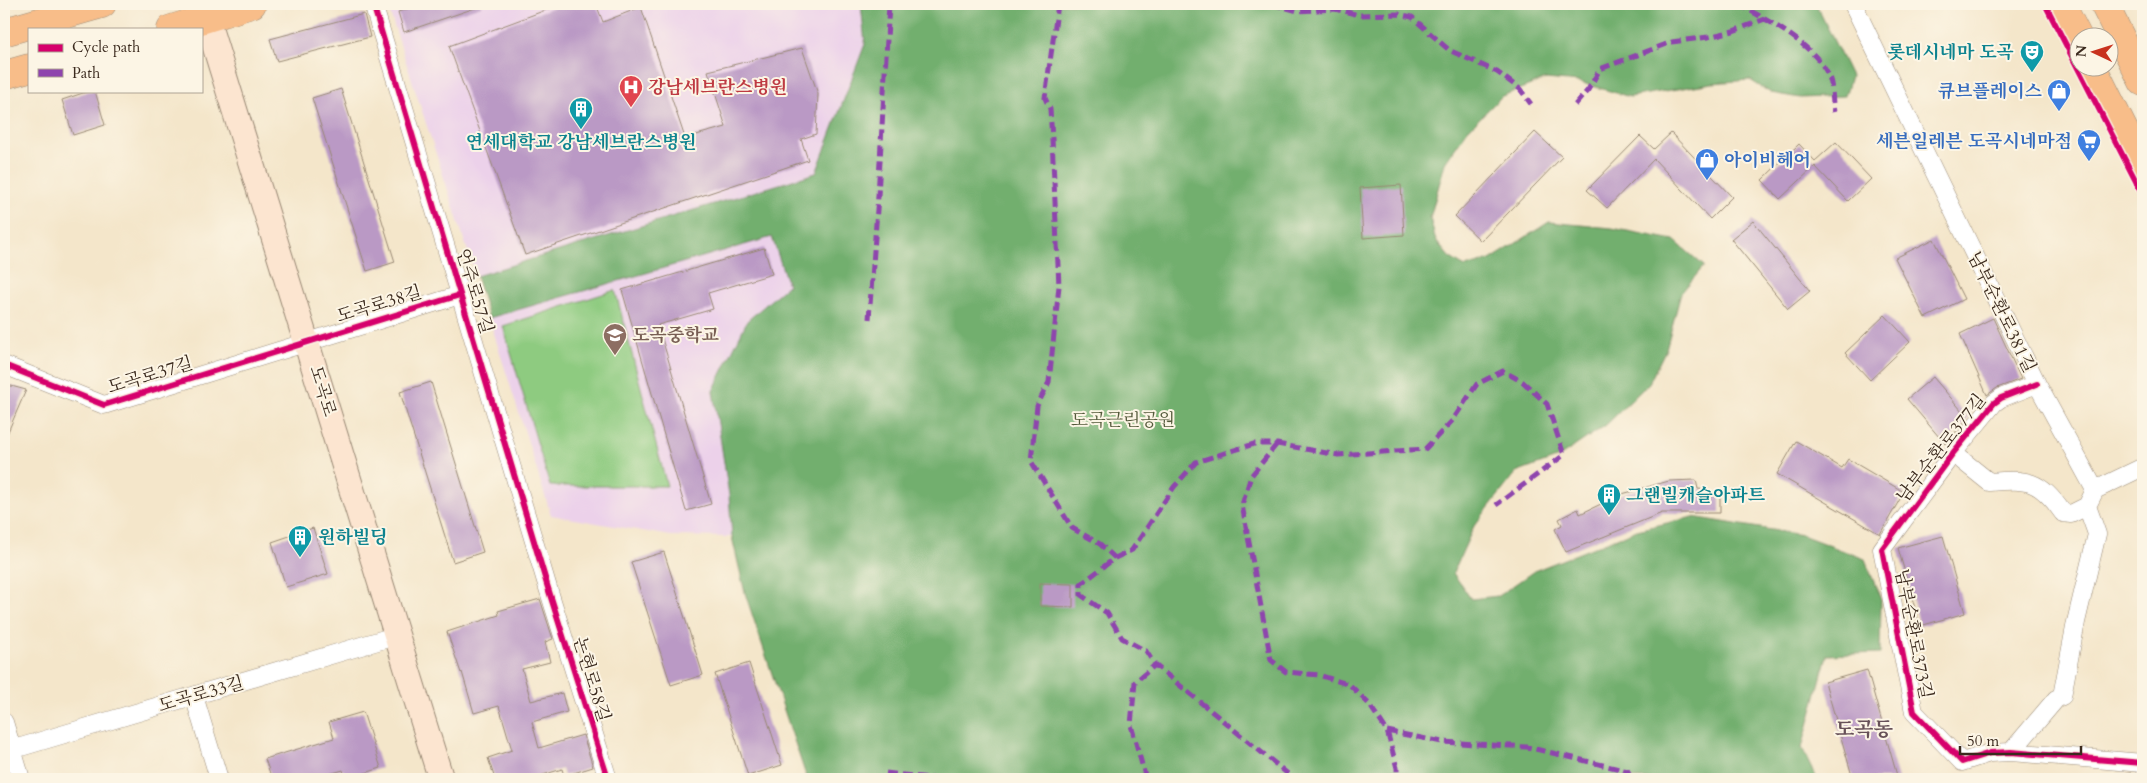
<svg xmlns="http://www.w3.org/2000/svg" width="2147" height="783" viewBox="0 0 2147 783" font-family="Cardo,'Noto Serif KR',serif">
	<rect width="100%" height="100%" fill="#fcf5e5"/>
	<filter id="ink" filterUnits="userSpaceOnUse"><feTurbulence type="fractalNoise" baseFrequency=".02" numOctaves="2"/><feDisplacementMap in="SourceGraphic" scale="10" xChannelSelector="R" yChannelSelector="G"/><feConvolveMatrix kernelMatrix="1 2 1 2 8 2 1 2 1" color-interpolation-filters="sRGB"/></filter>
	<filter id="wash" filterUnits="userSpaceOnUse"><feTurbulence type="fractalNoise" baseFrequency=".0096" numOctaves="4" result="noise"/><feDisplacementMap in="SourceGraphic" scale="20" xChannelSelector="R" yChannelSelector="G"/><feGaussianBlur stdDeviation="1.12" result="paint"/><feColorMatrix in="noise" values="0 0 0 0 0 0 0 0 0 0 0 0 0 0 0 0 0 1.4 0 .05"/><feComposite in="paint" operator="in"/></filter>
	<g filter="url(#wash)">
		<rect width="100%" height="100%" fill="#f4e6ca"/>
		<!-- built -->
		<path fill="#ecd1ea" d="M387,4H861L865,44L816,173L476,276Z
			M771,236L789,285L747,321L729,495L732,537L671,536L551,515L489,318Z"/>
		<!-- green -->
		<path fill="#8ecb80" stroke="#647a4f" d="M615,290L667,486H550L503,326Z"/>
		<!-- forest -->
		<path fill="#72af6e" stroke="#566c46" d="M861,4H1816L1851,76L1845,96L1800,98L1771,93L1750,80L1712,83L1630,97L1579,82L1546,79L1502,96L1467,131L1445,163L1430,218L1436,241L1449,257L1465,267L1490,260L1549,222L1612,228L1674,240L1704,266L1681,293L1666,349L1649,383L1606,425L1559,457L1516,473L1474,526L1453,573L1471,599L1498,596L1534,571L1637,530L1693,517L1802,535L1865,559L1881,600L1880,653L1827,655L1802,748L1817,779H807L745,593L732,537L729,495L713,391L747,321L788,285L772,237L489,318L476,276L816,173L865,44Z"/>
		<g id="blocks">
			<!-- building -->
			<path fill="#ba99c5" d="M421,4H481V6L404,32L398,12Z
				M562,4H596L603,22L641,7L685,138L726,127L708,71L802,48L818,94L816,134L801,139L808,160L525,255L449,46Z
				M364,14L370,37L277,61L270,39Z
				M341,89L395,262L367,271L312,98Z
				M89,91H95L105,125L73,135L62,100Z
				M1535,132L1562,157L1481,241L1455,216Z
				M1671,133L1732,197L1710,219L1654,159L1607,208L1587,190L1640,136L1654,149Z
				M1836,142L1871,179L1848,201L1815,166L1780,199L1762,180L1799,144L1815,161Z
				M1401,185L1404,235L1363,238L1360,188Z
				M1753,221L1810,291L1788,309L1731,239Z
				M1934,239L1964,299L1925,318L1895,258Z
				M764,248L772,274L708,293L713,309L658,325L711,504L686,511L622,290Z
				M1885,315L1910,342L1870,380L1845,353Z
				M1993,318L2021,379L1997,388L1987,395L1960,334Z
				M1933,377L1968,418L1945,444L1907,399Z
				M431,382L483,552L453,562L400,392Z
				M4,384L26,390L4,441Z
				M1796,441L1842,468L1848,459L1904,492L1880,534L1777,474Z
				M1696,480L1698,489L1708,490L1709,496H1720V513H1662L1566,552L1555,529L1562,525L1559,519L1578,509L1580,514L1622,494L1669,481Z
				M313,528L328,574L286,587L272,542Z
				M1943,536L1965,613L1920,626L1898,548Z
				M664,552L703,675L671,685L631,562Z
				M1040,583L1073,584V607L1040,606Z
				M540,599L553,639L545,642L550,662L522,669L531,701L562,693L567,712L532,722L539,748L583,735L593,767L564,776L562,769L530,779H495L488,758L512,750L499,706L474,713L462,672L461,673L447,632L499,615L498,611Z
				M749,663L782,765L748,776L715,674Z
				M1867,670L1898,779H1853L1825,682Z
				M363,712L381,768L346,779L343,770L312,779H272L265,759L334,738L329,722Z"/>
		</g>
	</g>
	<g filter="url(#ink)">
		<use href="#blocks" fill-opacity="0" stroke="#988874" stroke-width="1"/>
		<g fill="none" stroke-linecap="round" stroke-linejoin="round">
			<!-- minor casing -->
			<g stroke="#988874" stroke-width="19">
				<path id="minor" d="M373,4L548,588L608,779
					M1853,4L2037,384L2095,490
					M4,365L104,405L460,295
					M2037,384L2001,398L1994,403L1953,453L1882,549L1914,712L1962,762L1990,753L2011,752L2143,763
					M1953,453L1989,482C2028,479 2039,479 2063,513L2071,514L2087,506
					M2095,490L2143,467
					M194,696L219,779
					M4,722L21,779
					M4,752L398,635
					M2011,752L2056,699L2062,696L2076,622L2097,534L2087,506L2095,490"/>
			</g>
			<!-- secondary casing -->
			<g stroke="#988874" stroke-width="27">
				<path id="secondary" d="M202,4L441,779"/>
			</g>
			<!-- primary casing -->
			<g stroke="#988874" stroke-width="29">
				<path id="primary" d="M2061,4L2080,41
					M2104,4L2143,82
					M171,29L252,4
					M4,32L102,4
					M2093,68L2143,168
					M4,75L29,68"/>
			</g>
			<!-- minor -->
			<use href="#minor" stroke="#fff" stroke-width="18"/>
			<!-- secondary -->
			<use href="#secondary" stroke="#fce5d0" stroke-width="25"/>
			<!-- primary -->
			<use href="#primary" stroke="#f8bd89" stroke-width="28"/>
			<!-- quiet -->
			<path stroke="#8e44ad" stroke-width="5" stroke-dasharray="10 5" stroke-linecap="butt" d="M1058,4L1045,98L1050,109L1052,139L1059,286L1049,382L1037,406L1031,461L1072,528L1100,544L1115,558L1081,584V595L1107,613L1122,638L1146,651L1155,665L1294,779
				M1272,4L1298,11L1335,9L1359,15L1398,14L1412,17L1449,50L1497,72L1520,89L1531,104
				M1738,4C1767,20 1816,45 1829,77C1833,86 1832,101 1834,112
				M1575,105L1588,90L1600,69L1672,42L1708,37L1733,31L1765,19
				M869,319L878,196L889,4
				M1277,444L1251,476L1242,505L1271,660L1286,672L1319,675L1350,685L1369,704L1387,731L1397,768V779
				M1115,558L1132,550L1174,487L1196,462L1254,444H1277L1338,455L1425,449L1452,421L1477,384L1503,371L1523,382L1547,404L1564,455L1496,505
				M1387,731L1442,742L1527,747L1628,771L1630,779
				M886,773L939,779
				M1146,779L1131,725L1135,682L1155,665"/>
			<!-- cycleway casing -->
			<g stroke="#fcf5e5" stroke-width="9">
				<path id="cycleway" d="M373,4L548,588L608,779
					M2045,4L2143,195
					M4,365L104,405L460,295
					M2037,384L2001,398L1994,403L1953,453L1882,549L1914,712L1962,762L1990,753L2011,752L2143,763"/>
			</g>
			<!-- cycleway -->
			<use href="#cycleway" stroke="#d6006c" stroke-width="6"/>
		</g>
	</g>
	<!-- icons -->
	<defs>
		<g id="theatre-pin" transform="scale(1.25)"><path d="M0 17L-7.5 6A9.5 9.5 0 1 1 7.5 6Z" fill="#0f9aa8" stroke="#fcf5e5"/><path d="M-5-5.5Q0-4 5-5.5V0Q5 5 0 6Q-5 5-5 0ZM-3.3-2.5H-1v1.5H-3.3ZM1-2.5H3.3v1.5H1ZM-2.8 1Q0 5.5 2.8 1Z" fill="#fff"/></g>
		<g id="hospital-pin" transform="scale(1.25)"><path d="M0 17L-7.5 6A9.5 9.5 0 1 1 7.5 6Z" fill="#e0444e" stroke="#fcf5e5"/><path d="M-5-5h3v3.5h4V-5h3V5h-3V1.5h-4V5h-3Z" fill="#fff"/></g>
		<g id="shop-pin" transform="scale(1.25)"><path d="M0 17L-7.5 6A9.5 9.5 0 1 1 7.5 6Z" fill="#3f7fe0" stroke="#fcf5e5"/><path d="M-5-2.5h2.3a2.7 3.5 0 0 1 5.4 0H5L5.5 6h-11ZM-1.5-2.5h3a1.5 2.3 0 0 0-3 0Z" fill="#fff"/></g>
		<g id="building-pin" transform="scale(1.25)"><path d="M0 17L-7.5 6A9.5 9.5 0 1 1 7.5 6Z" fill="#0f9aa8" stroke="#fcf5e5"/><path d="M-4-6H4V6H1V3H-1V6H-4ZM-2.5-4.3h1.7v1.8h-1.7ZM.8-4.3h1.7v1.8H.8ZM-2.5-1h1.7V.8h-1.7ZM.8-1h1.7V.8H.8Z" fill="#fff"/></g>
		<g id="supermarket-pin" transform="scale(1.25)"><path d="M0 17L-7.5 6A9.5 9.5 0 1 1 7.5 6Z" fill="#3f7fe0" stroke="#fcf5e5"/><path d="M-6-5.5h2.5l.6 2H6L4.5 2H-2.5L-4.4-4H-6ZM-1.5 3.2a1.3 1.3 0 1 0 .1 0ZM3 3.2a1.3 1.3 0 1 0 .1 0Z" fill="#fff"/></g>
		<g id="school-pin" transform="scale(1.25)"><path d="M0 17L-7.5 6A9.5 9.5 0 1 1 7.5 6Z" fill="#8d6e63" stroke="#fcf5e5"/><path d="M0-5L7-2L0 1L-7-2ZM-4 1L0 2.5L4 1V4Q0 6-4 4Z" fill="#fff"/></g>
	</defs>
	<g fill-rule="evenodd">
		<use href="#theatre-pin" x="2032" y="52"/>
		<use href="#hospital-pin" x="631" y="87"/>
		<use href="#shop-pin" x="2059" y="91"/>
		<use href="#building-pin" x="581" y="109"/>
		<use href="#supermarket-pin" x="2089" y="141"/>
		<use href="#shop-pin" x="1707" y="160"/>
		<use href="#school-pin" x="615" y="335"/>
		<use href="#building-pin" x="1609" y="495"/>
		<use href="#building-pin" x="300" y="537"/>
	</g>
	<g text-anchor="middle" stroke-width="4" stroke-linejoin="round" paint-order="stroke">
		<!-- culture labels -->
		<g font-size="18" font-weight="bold" fill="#0d838f" stroke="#fcf5e5" text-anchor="start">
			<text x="2014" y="58" text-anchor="end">롯데시네마 도곡</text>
			<text x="581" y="148" text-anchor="middle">연세대학교 강남세브란스병원</text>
			<text x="1626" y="501">그랜빌캐슬아파트</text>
			<text x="318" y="543">원하빌딩</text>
		</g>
		<!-- health labels -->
		<g font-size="18" font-weight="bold" fill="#be3a42" stroke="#fcf5e5" text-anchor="start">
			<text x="648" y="93">강남세브란스병원</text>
		</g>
		<!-- shop labels -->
		<g font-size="18" font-weight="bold" fill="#366cbe" stroke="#fcf5e5" text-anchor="end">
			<text x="2042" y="97">큐브플레이스</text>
			<text x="2072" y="147">세븐일레븐 도곡시네마점</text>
			<text x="1724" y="166" text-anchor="start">아이비헤어</text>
		</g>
		<!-- street labels -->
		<g font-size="18" fill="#3b2a1e" stroke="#fcf5e5">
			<text transform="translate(475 291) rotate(73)" y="6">언주로57길</text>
			<text transform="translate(379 304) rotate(-17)" y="6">도곡로38길</text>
			<text transform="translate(2002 312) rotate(64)" y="6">남부순환로381길</text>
			<text transform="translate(150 375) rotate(-17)" y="6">도곡로37길</text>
			<text transform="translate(323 391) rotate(73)" y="6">도곡로</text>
			<text transform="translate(1941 448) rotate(-52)" y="6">남부순환로377길</text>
			<text transform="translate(1914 634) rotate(79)" y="6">남부순환로373길</text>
			<text transform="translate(592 679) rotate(73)" y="6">논현로58길</text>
			<text transform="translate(201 694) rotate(-16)" y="6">도곡로33길</text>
		</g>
		<!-- education labels -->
		<g font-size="18" font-weight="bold" fill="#785e54" stroke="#fcf5e5" text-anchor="start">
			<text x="632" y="341">도곡중학교</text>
		</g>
		<!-- park labels -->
		<g font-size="18" fill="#545a3b" stroke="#fcf5e5">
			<text x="1123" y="426">도곡근린공원</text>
		</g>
		<!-- quarter labels -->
		<g font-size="20" font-weight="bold" fill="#675158" stroke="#fcf5e5">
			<text x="1864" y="736">도곡동</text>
		</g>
	</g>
	<!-- margin -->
	<rect width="2147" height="783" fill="none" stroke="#fcf5e5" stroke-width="20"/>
	<!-- legend -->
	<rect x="28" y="28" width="175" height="65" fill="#fcf5e5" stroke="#afa495"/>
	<rect x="38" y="44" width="25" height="8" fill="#d6006c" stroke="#afa495"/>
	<text x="72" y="52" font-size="15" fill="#3b2a1e">Cycle path</text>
	<rect x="38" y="69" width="25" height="8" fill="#8e44ad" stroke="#afa495"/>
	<text x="72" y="78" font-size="15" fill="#3b2a1e">Path</text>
	<!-- north arrow -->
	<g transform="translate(2094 52) rotate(274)"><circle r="24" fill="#fcf5e5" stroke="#afa495"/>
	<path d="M0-4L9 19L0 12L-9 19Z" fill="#c8321e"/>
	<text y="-8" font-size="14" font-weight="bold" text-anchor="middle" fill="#3b2a1e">N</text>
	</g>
	<!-- scale -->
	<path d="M1960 746v8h121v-8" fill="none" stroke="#3b2a1e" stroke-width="2.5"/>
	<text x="1967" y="746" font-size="15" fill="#3b2a1e" stroke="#fcf5e5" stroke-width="4" paint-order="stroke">50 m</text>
</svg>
